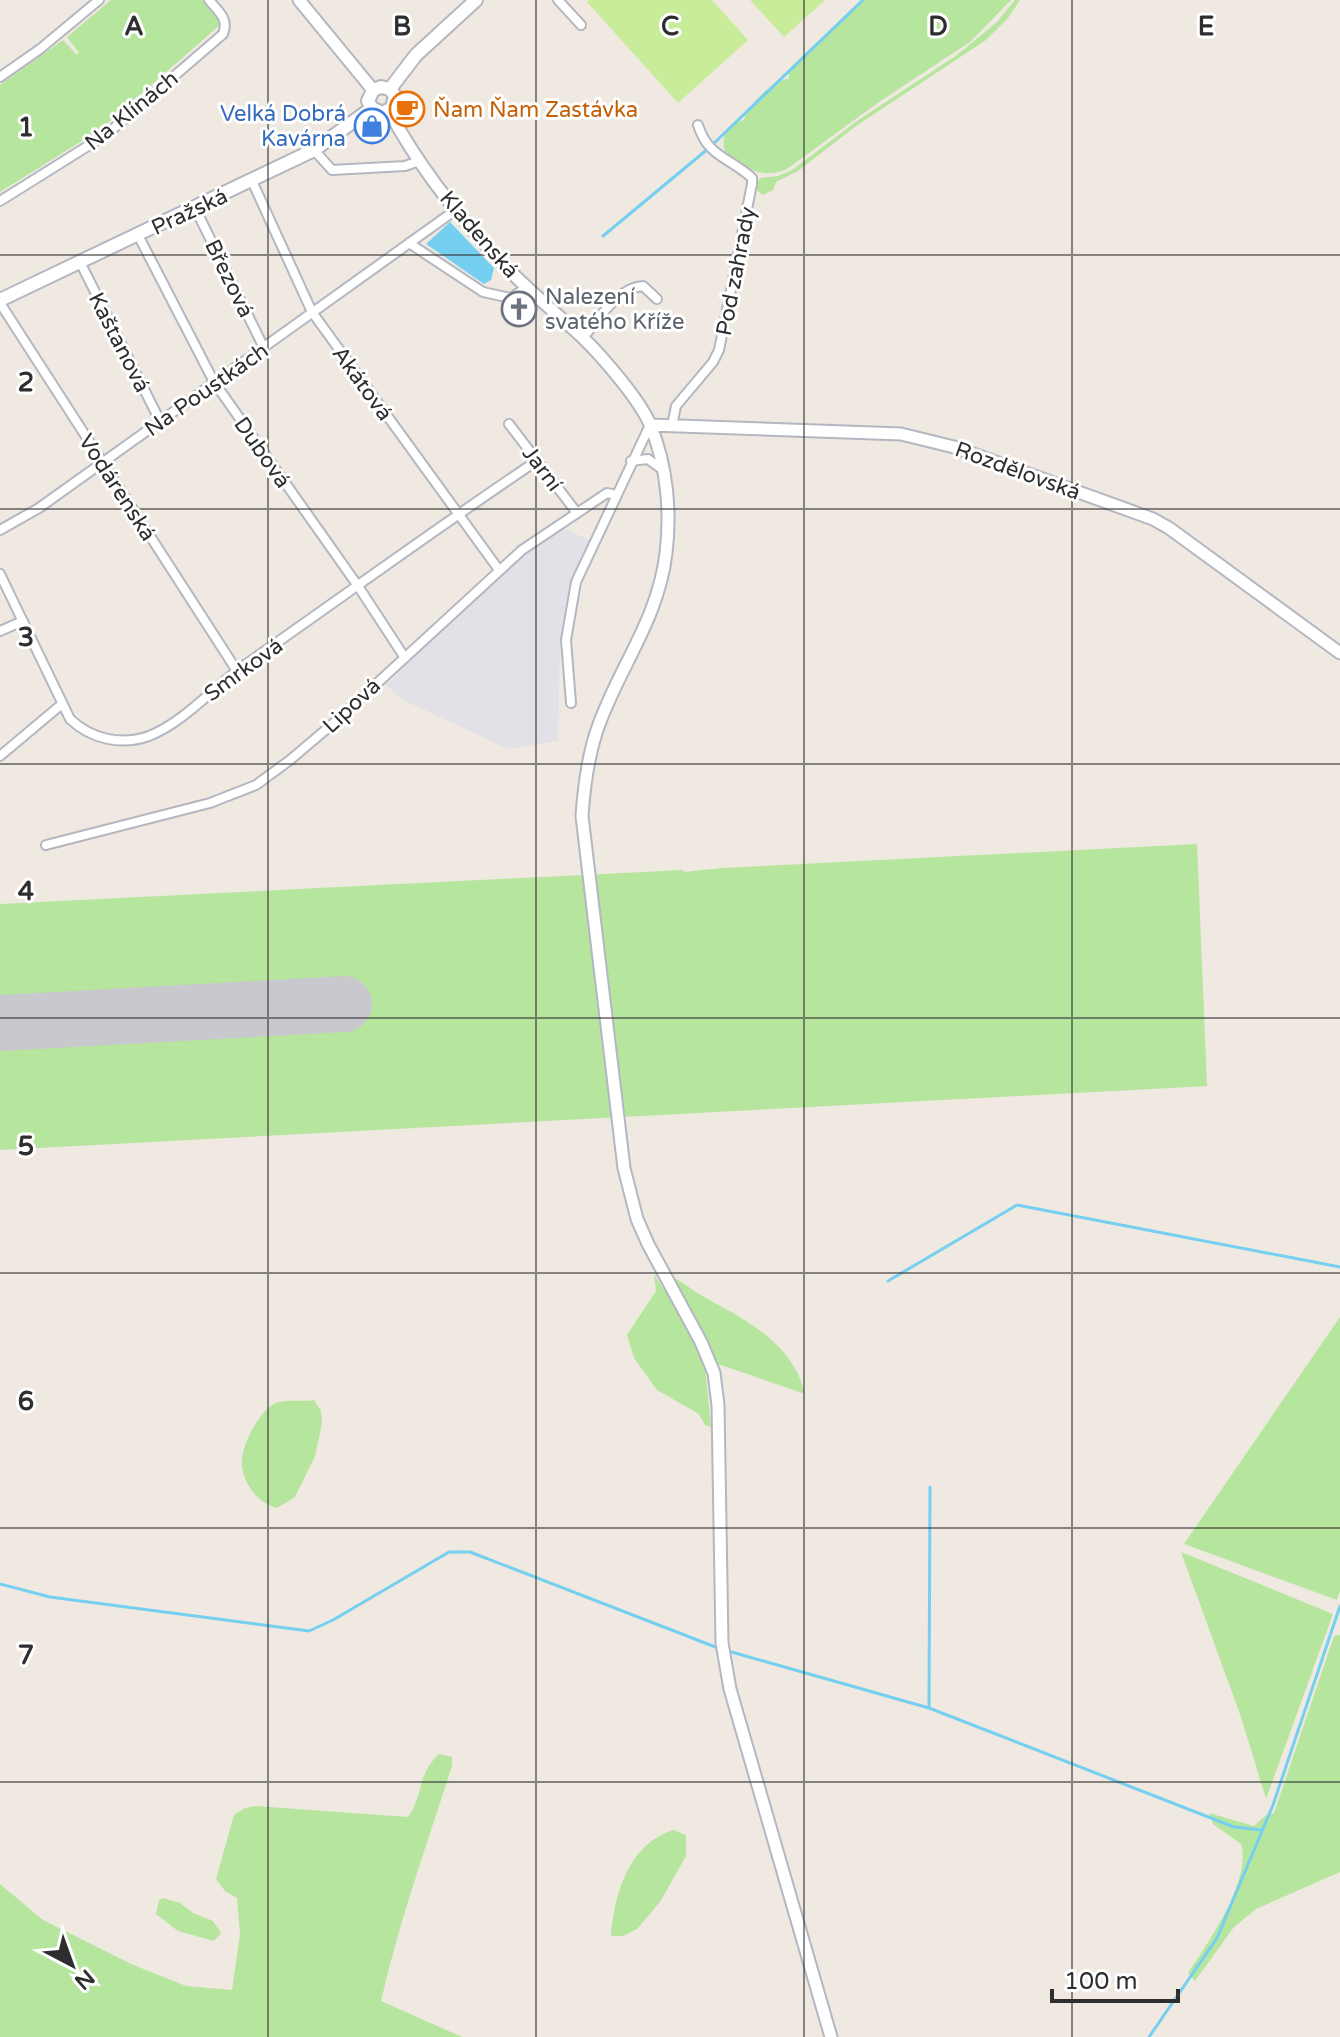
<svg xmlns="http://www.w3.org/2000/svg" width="1340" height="2037" viewBox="0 0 1340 2037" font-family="'Varela Round',sans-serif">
	<rect width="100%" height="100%" fill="#efe9e1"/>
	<!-- industrial -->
	<path fill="#e3e1e8" d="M561,527L589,540L569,585L560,642L558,741L508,749L403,700L386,685L494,579L528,549Z"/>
	<!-- green -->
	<path fill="#b6e59e" d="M111,0H202L218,18L220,25L101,129L0,192V85L63,40L76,54L79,53L67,37Z
		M861,0H1011L970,42L879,102L787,169C763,180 745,168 726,154C719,137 727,123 744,120C747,106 773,79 788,79L790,69L796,62Z
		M1015,0H1020L1008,18L986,40L856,126L798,171L776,182L773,190L763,195L754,188L760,178L778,176L792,170L857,121L957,55L997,22Z
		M1197,844L1207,1086L0,1150V904L683,870L684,872L723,868Z
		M654,1274L693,1334L704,1357L711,1427L705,1425L699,1414L657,1390L634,1358L627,1335L656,1291Z
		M672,1277C682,1281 693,1291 704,1297C746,1320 793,1343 805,1394L718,1364Z
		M1340,1317V1591L1337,1600L1184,1544Z
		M314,1400L321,1411L322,1423L315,1456L295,1497L277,1508C259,1504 245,1486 242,1467C239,1450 258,1411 276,1403C286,1399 303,1402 314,1400Z
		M1181,1552L1333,1614L1266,1799L1241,1717Z
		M1340,1635V1872L1256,1909L1234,1927L1195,1981L1188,1973C1208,1943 1252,1880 1241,1844L1213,1824L1209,1813L1254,1826L1266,1815L1274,1813L1334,1636Z
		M439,1754L452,1757V1766C427,1844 399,1922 381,2001L462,2037H0V1884L43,1920L131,1964L186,1986L232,1990L240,1934L237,1898L225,1891L216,1879L234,1815L245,1808L255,1806L408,1817C424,1795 416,1776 439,1754Z
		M673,1830L686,1835V1856L660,1902L637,1929L623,1936H611C614,1896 628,1844 673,1830Z
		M163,1898L180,1903L193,1913L213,1921L221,1933L214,1941L178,1931L156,1914L159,1900Z"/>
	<!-- pitch -->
	<path fill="#c9ec9a" d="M589,0H712L748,40L678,103L587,2Z
		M750,0H825L784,37Z"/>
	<!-- water -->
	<path fill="#75cff0" d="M450,222L494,268L491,280L484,284L426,244Z"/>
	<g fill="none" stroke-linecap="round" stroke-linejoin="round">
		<!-- stream -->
		<path stroke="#75cff0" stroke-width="3" d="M603,236L709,148L863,0
			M888,1281L1017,1205L1340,1267
			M0,1584L50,1597L309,1631L333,1620L449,1552H470L718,1648
			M728,1651L929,1708L1234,1827L1261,1830
			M929,1707L930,1487
			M1149,2037L1217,1938L1273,1805L1340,1606"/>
		<!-- runway -->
		<path stroke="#c9c8cc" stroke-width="56" d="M0,1023L344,1004"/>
		<!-- minor casing -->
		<g stroke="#b4b7c1" stroke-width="12">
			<path id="minor" d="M558,0L581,25
				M0,77L40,49L99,0
				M314,150L332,170L405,166L419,161
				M252,181L312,312L499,570
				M0,201L107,134L223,34C229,19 219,12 209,0
				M195,208L264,348
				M138,235L214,382L358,586L405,658
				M409,243L483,292L511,298L527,287
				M80,262L160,421
				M0,303L237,671
				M583,338C598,320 618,287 643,286L657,299
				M509,424L577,513
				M672,426L676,406L713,362L719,350L752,184V178C729,157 708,157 698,125
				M631,461L648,459L663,470
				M0,530L39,508L457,209
				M0,574L70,719C91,739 121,746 149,736C184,722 212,689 242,667C341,598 438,527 538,460
				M0,631L23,621
				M571,703L566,640L576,582L650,425
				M0,756L62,704
				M46,845L210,803L256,785L290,760L336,721L522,550L607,493L616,495"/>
		</g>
		<!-- tertiary casing -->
		<g stroke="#b4b7c1" stroke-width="15">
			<path id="tertiary" d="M299,0L373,90
				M389,111C419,167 461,220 505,266C529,291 556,313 581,336C601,355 642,402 651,427C667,466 671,512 666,553C658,622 616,671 596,733C587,761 584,787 582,816L624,1168L637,1219L648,1244L701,1342L714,1373L718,1405L722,1643L730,1689L831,2037
				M651,425L901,434L954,447L1153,519L1169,528L1340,653"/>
		</g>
		<!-- secondary casing -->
		<g stroke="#b4b7c1" stroke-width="16">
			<path id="secondary" d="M390,89L416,55L476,0
				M372,108L382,113L392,108L395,96L390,89
				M372,108L368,101L373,90L381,87L390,89
				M0,300L314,150L372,108"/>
		</g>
		<!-- minor -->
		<use href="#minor" stroke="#fff" stroke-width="8"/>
		<!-- tertiary -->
		<use href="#tertiary" stroke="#fff" stroke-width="11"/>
		<!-- secondary -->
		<use href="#secondary" stroke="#fff" stroke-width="12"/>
	</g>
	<!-- grid -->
	<path fill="none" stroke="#2e2e2e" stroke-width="2" stroke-opacity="0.55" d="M268,0V2037M536,0V2037M804,0V2037M1072,0V2037M0,255H1340M0,509H1340M0,764H1340M0,1018H1340M0,1273H1340M0,1528H1340M0,1782H1340"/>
	<!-- icons -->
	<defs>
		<g id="cafe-ring" transform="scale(1.8)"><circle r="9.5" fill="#fff" stroke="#e8710a" stroke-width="1.5"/><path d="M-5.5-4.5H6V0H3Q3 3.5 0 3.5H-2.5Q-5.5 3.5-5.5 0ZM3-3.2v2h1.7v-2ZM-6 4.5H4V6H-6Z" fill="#e8710a"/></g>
		<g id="shop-ring" transform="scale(1.8)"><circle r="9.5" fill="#fff" stroke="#3f7fe0" stroke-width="1.5"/><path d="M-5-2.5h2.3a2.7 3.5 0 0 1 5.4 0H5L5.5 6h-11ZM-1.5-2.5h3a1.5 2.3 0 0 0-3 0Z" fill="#3f7fe0"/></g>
		<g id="church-ring" transform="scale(1.8)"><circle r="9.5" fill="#fff" stroke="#6b7280" stroke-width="1.5"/><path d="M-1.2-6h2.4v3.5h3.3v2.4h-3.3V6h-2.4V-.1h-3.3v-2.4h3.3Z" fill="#6b7280"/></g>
	</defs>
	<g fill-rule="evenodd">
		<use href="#cafe-ring" x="407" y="109"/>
		<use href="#shop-ring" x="372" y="126"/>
		<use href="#church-ring" x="519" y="309"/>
	</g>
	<g text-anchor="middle" stroke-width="6" stroke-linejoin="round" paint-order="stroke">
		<!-- food labels -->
		<g font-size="22" fill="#c56008" stroke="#fff" text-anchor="start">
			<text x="433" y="117">Ňam Ňam Zastávka</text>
		</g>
		<!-- street labels -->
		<g font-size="22" fill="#2e2e2e" stroke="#fff">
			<text transform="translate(131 110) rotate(-39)" y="8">Na Klínách</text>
			<text transform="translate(189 211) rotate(-25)" y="8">Pražská</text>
			<text transform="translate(480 234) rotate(49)" y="8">Kladenská</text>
			<text transform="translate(735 271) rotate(-79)" y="8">Pod zahrady</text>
			<text transform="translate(230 278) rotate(64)" y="8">Březová</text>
			<text transform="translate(120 342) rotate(63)" y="8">Kaštanová</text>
			<text transform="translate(363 383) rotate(54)" y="8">Akátová</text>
			<text transform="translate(206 389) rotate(-35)" y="8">Na Poustkách</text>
			<text transform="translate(263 452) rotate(55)" y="8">Dubová</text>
			<text transform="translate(543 468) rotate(53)" y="8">Jarní</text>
			<text transform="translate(1018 470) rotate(20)" y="8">Rozdělovská</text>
			<text transform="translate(118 487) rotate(57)" y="8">Vodárenská</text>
			<text transform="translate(243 669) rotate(-36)" y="8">Smrková</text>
			<text transform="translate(351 705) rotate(-43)" y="8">Lipová</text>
		</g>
		<!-- shop labels -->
		<g font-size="22" fill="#366cbe" stroke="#fff" text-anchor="end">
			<text x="346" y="121">Velká Dobrá<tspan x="346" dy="25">Kavárna</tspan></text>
		</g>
		<!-- worship labels -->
		<g font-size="22" fill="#5b616d" stroke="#fff" text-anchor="start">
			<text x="545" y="304">Nalezení<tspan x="545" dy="25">svatého Kříže</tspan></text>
		</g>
	</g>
	<g font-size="26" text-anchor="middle" font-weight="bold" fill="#2e2e2e" stroke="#fff" stroke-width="6" stroke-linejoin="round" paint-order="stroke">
		<text x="134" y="35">A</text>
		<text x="402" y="35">B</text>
		<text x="670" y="35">C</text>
		<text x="938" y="35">D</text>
		<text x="1206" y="35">E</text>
		<text x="26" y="136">1</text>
		<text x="26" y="391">2</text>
		<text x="26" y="646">3</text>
		<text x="26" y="900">4</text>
		<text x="26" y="1155">5</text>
		<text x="26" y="1410">6</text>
		<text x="26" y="1664">7</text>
	</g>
	<!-- north arrow -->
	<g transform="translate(72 1965) rotate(139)" stroke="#ffffff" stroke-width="6" paint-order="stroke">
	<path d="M0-6L14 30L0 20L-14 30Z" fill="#2e2e2e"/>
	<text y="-12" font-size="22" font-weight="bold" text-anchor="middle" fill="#2e2e2e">N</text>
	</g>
	<!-- scale -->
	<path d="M1052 1989v12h126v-12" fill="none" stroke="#2e2e2e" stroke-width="4"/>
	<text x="1064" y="1989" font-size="24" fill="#2e2e2e" stroke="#ffffff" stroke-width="6" paint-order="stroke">100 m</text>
</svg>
